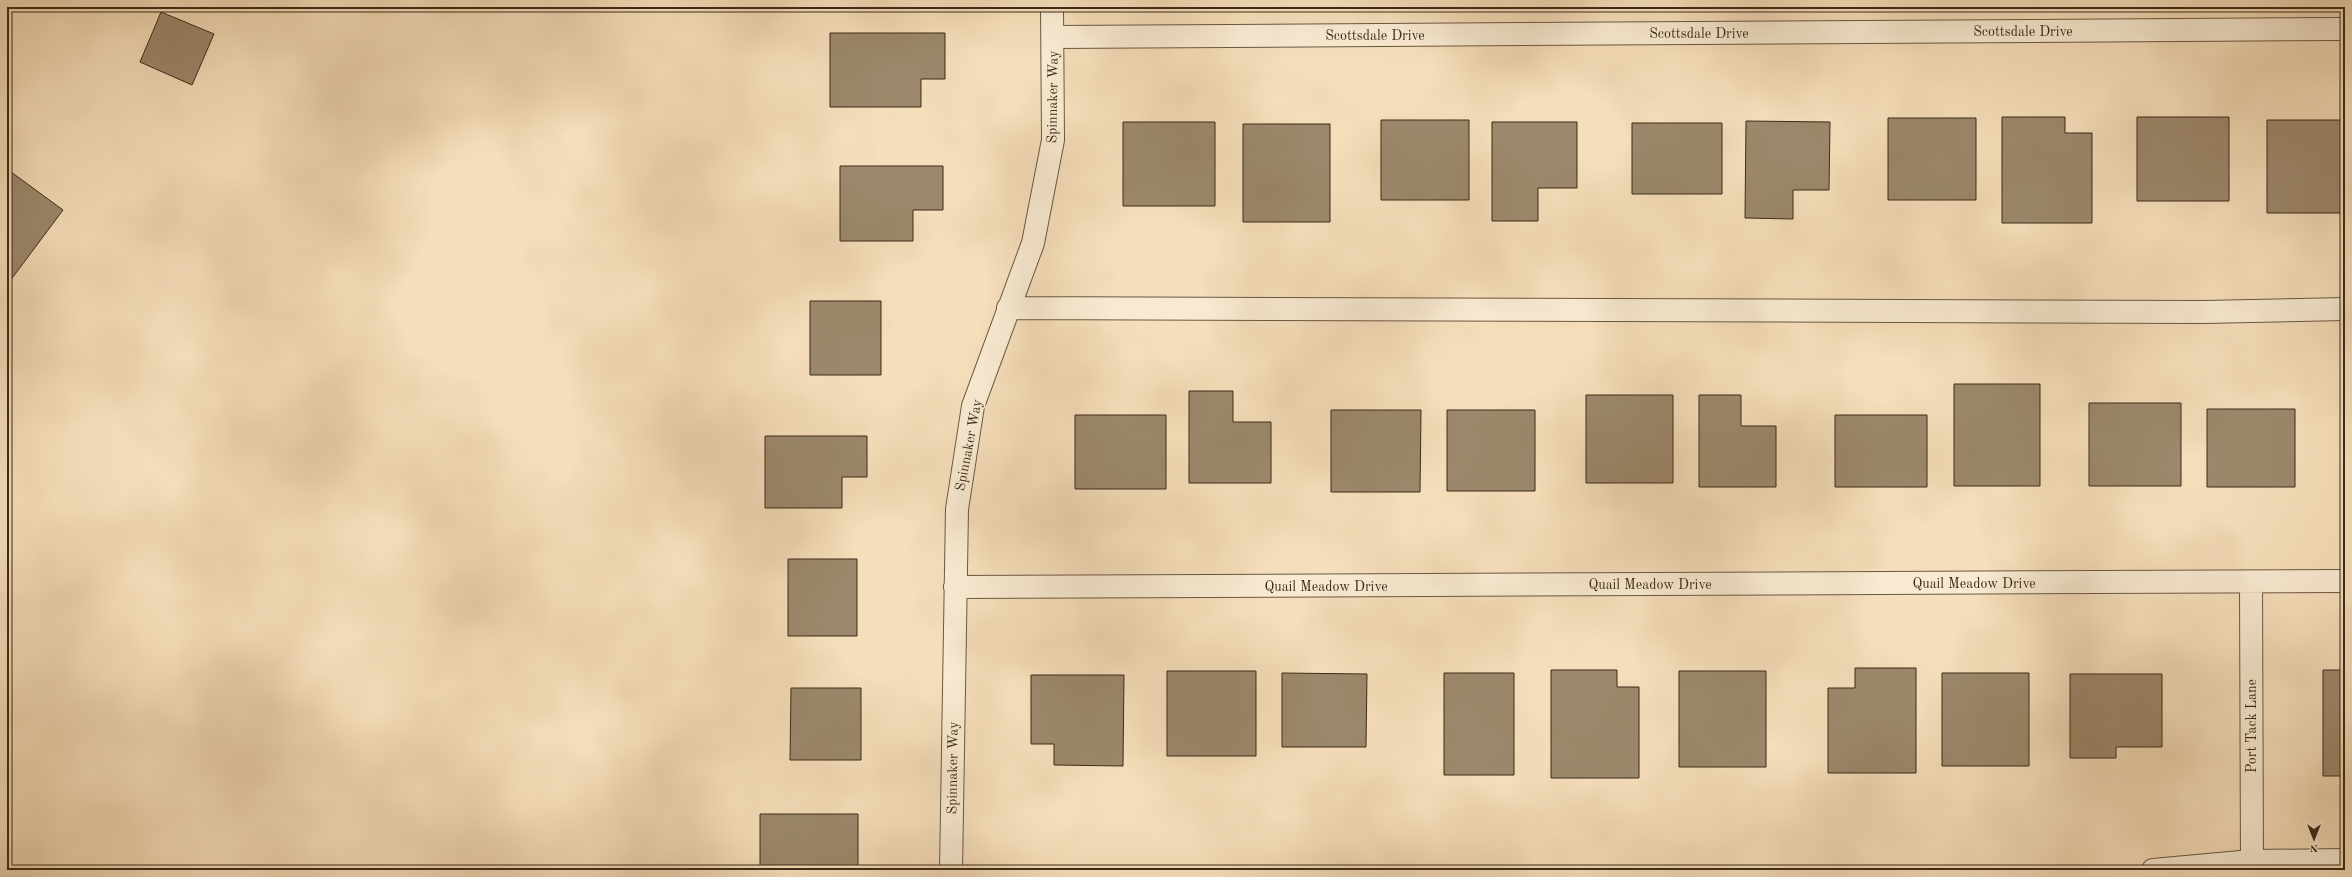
<svg xmlns="http://www.w3.org/2000/svg" width="2352" height="877" viewBox="0 0 2352 877" font-family="'Old Standard TT',serif">
	<rect width="100%" height="100%" fill="#f5deba"/>
	<filter id="stains"><feTurbulence type="fractalNoise" baseFrequency=".005" numOctaves="4"/><feColorMatrix values="0 0 0 0 .2 0 0 0 0 .09 0 0 0 0 .02 0 0 0 .5 -.17"/></filter>
	<radialGradient id="worn" r=".72"><stop offset=".6" stop-color="#630" stop-opacity="0"/><stop offset="1" stop-color="#630" stop-opacity=".3"/></radialGradient>
	<!-- building -->
	<path fill="#9c886c" stroke="#3b2b18" d="M161,12L214,34L192,85L140,62Z
		M830,33H945V79H921V107H830Z
		M2002,117H2065V133H2092V223H2002Z
		M2137,117H2229V201H2137Z
		M1888,118H1976V200H1888Z
		M1381,120H1469V200H1381Z
		M2267,120H2345V213H2267Z
		M1746,121L1830,122L1829,190H1793V219L1745,218Z
		M1123,122H1215V206H1123Z
		M1492,122H1577V188H1538V221H1492Z
		M1632,123H1722V194H1632Z
		M1243,124H1330V222H1243Z
		M840,166H943V210H913V241H840Z
		M7,169L63,210L7,285Z
		M810,301H881V375H810Z
		M1954,384H2040V486H1954Z
		M1189,391H1233V422H1271V483H1189Z
		M1586,395H1673V483H1586Z
		M1699,395H1741V426H1776V487H1699Z
		M2343,401H2345V482H2343Z
		M2089,403H2181V486H2089Z
		M2207,409H2295V487H2207Z
		M1331,410H1421L1420,492H1331Z
		M1447,410H1535V491H1447Z
		M1075,415H1166V489H1075Z
		M1835,415H1927V487H1835Z
		M765,436H867V477H842V508H765Z
		M788,559H857V636H788Z
		M1855,668H1916V773H1828V688H1855Z
		M1551,670H1617V687H1639V778H1551Z
		M2323,670H2345V776H2323Z
		M1167,671H1256V756H1167Z
		M1679,671H1766V767H1679Z
		M1282,673L1367,674L1366,747H1282Z
		M1444,673H1514V775H1444Z
		M1942,673H2029V766H1942Z
		M2070,674H2162V747H2116V758H2070Z
		M1031,675H1124L1123,766L1054,765V744H1031Z
		M791,688H861V760H790Z
		M760,814H858V870H760Z"/>
	<g fill="none" stroke-linecap="round" stroke-linejoin="round">
		<!-- minor casing -->
		<g stroke="#6a5840" stroke-width="24">
			<path id="minor" d="M1053,37L2345,29
				M1008,308L2204,312L2345,309
				M2251,582L2252,870
				M955,587L2345,581
				M951,870L957,509L973,406L1033,243L1053,140L1052,7
				M2153,870L2252,861L2345,860"/>
		</g>
		<!-- minor -->
		<use href="#minor" stroke="#f8ead2" stroke-width="22"/>
	</g>
	<g text-anchor="middle" stroke-width="3.5" stroke-linejoin="round" paint-order="stroke">
		<!-- street labels -->
		<g font-size="14" fill="#3b2b18" stroke="#f8ead2">
			<text x="2023" y="36">Scottsdale Drive</text>
			<text x="1699" y="38">Scottsdale Drive</text>
			<text x="1375" y="40">Scottsdale Drive</text>
			<text transform="translate(1052 97) rotate(-89)" y="5">Spinnaker Way</text>
			<text transform="translate(968 445) rotate(-79)" y="5">Spinnaker Way</text>
			<text x="1974" y="588">Quail Meadow Drive</text>
			<text x="1650" y="589">Quail Meadow Drive</text>
			<text x="1326" y="591">Quail Meadow Drive</text>
			<text transform="translate(2251 726) rotate(-90)" y="5">Port Tack Lane</text>
			<text transform="translate(952 768) rotate(-89)" y="5">Spinnaker Way</text>
		</g>
	</g>
	<!-- margin -->
	<rect width="2352" height="877" fill="none" stroke="#f5deba" stroke-width="24"/>
	<rect x="8" y="8" width="2336" height="861" fill="none" stroke="#3b2b18" stroke-width="2"/>
	<rect x="12" y="12" width="2328" height="853" fill="none" stroke="#3b2b18"/>
	<!-- north arrow -->
	<g transform="translate(2314 839) rotate(180)" stroke="#f8ead2" stroke-width="3" paint-order="stroke">
	<path d="M0-3L7 15L0 10L-7 15Z" fill="#3b2b18"/>
	<text y="-6" font-size="11" font-weight="bold" text-anchor="middle" fill="#3b2b18">N</text>
	</g>
	<rect width="100%" height="100%" filter="url(#stains)"/>
	<rect width="100%" height="100%" fill="url(#worn)"/>
</svg>
